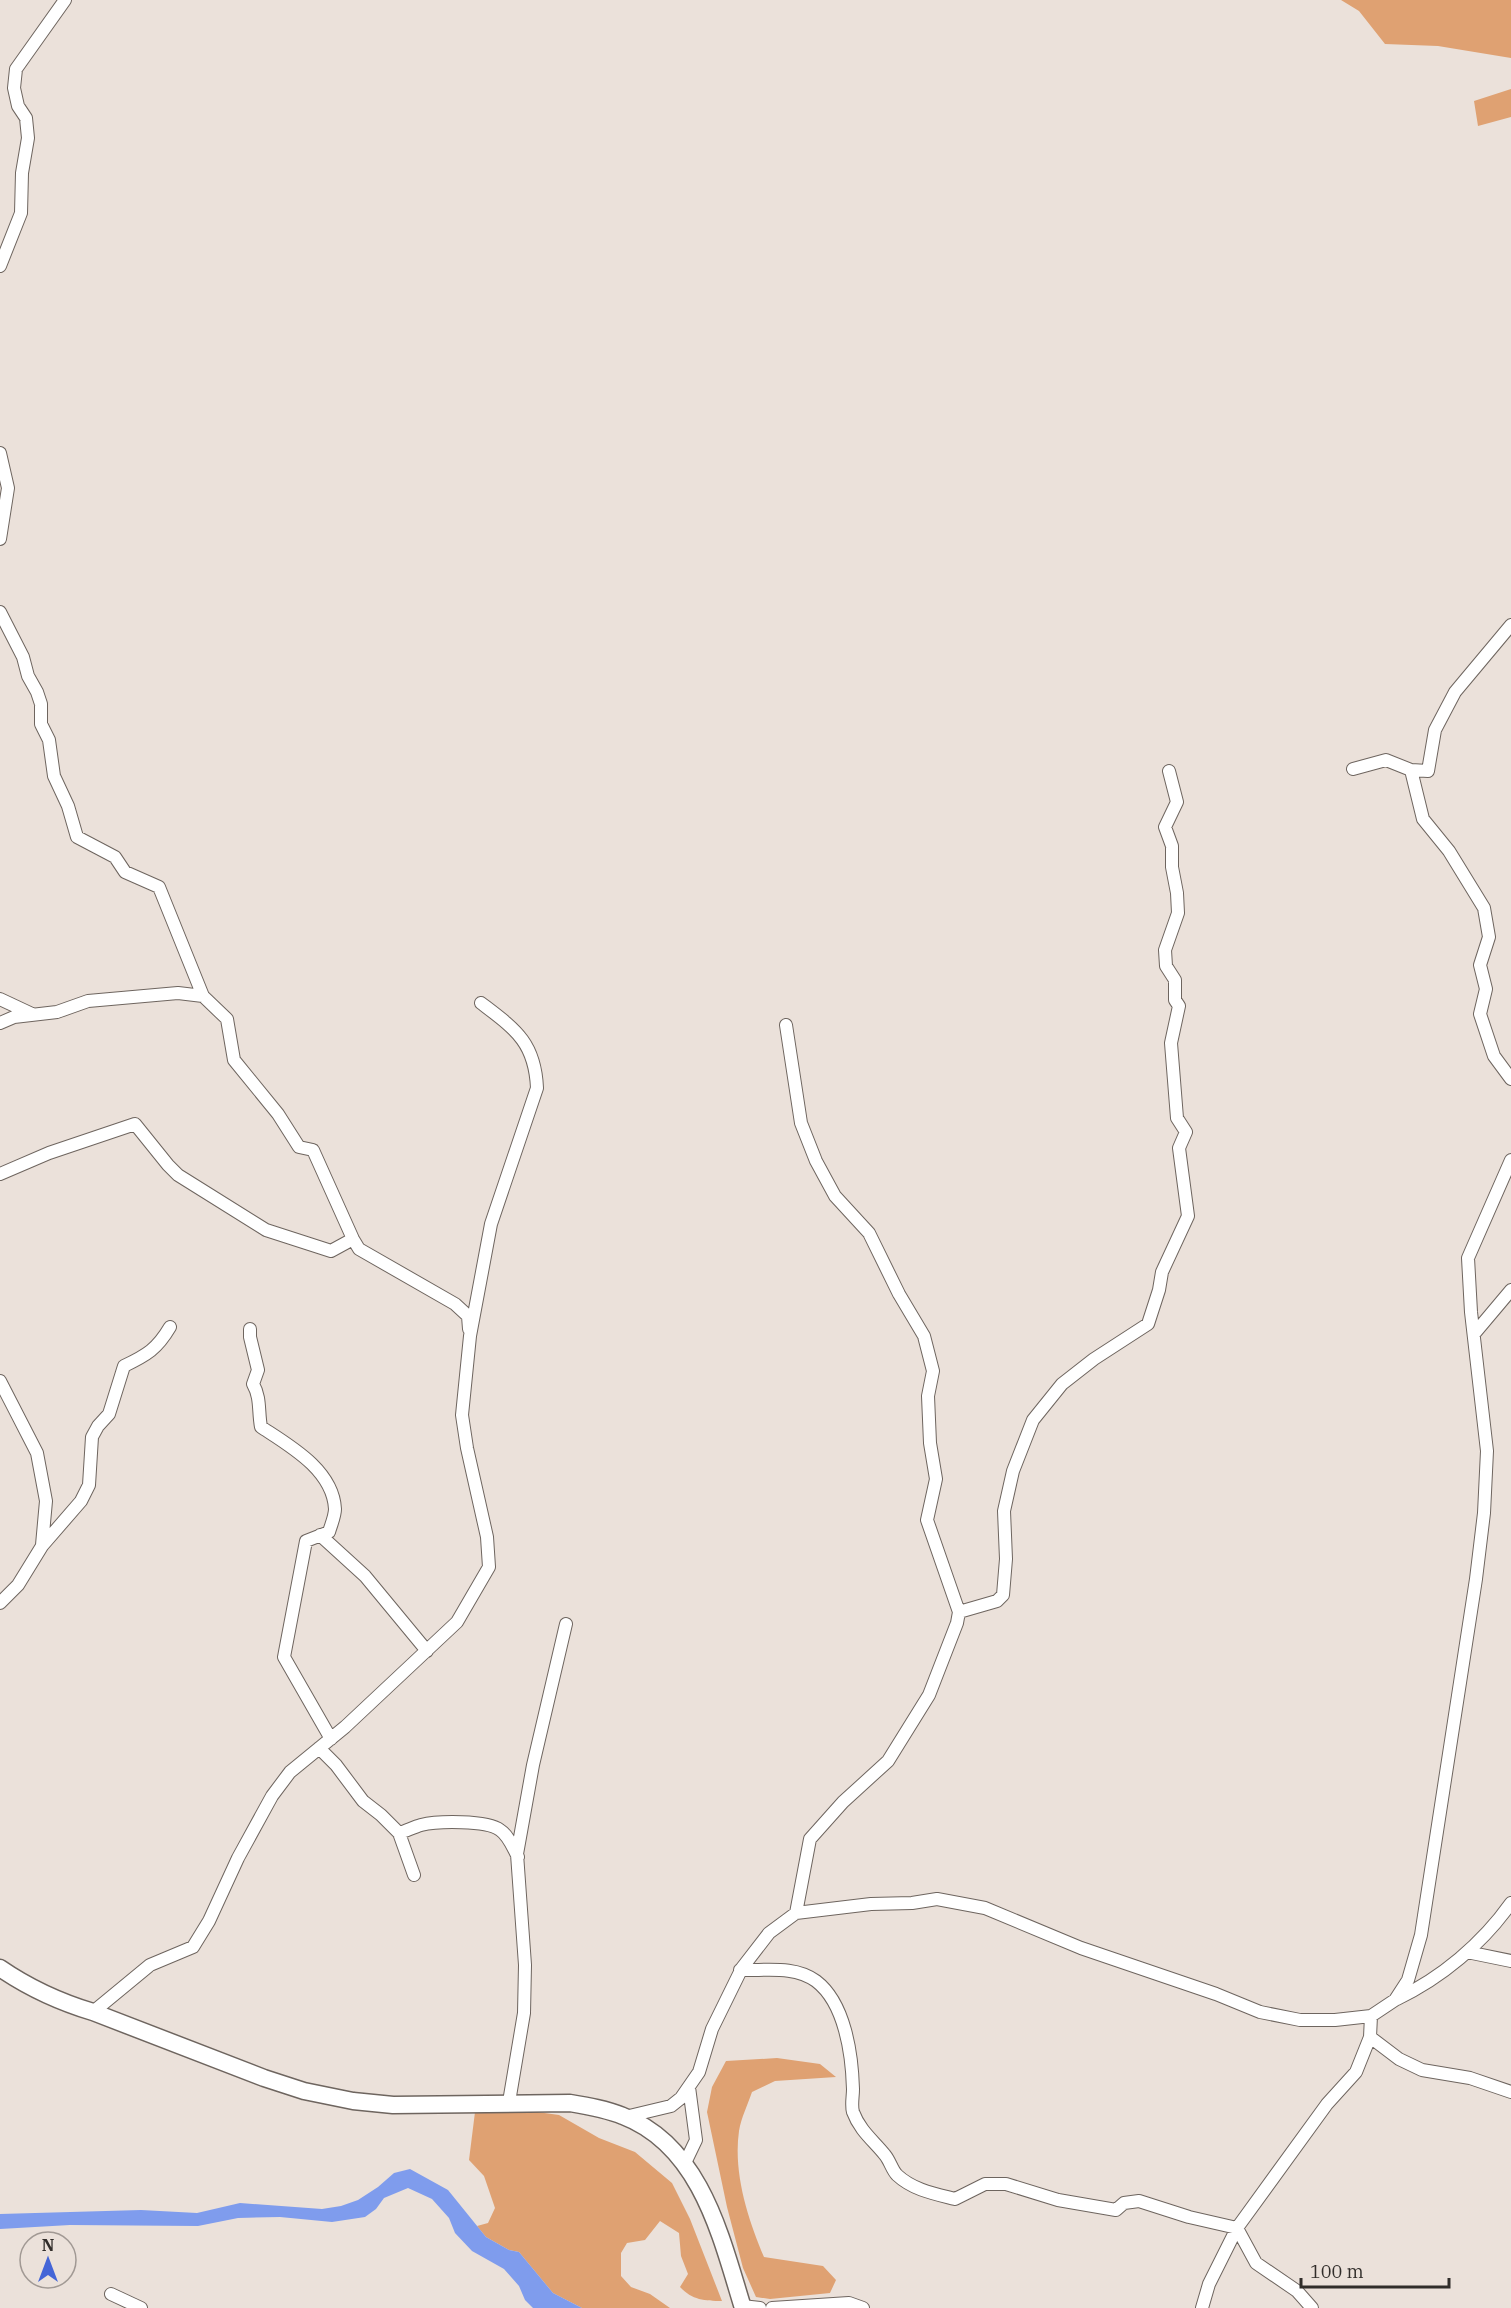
<svg xmlns="http://www.w3.org/2000/svg" width="1511" height="2308" viewBox="0 0 1511 2308" font-family="'IBM Plex Serif',serif">
	<rect width="100%" height="100%" fill="#ebe1da"/>
	<!-- green -->
	<path fill="#dfa172" d="M1341,0H1511V58L1438,46L1385,44L1359,11Z
		M1511,89V117L1478,126L1474,101Z
		M777,2058L820,2064L836,2077L775,2081L752,2092C748,2104 741,2118 739,2131C733,2173 748,2219 764,2257L823,2266L836,2280L830,2293L770,2299L756,2297L743,2268L727,2207L707,2112L712,2087L726,2061Z
		M530,2111L559,2115L599,2138L635,2152L672,2183L690,2219L722,2301C705,2301 692,2300 680,2287L688,2274L681,2256L679,2233L660,2221L645,2240L627,2243L621,2253V2276L631,2287L650,2294L670,2308H582L553,2293L519,2252L509,2250L486,2237L477,2226L488,2223L495,2208L484,2176L469,2160L475,2112Z"/>
	<!-- water -->
	<path fill="#7f9ced" d="M410,2169L448,2190L486,2237L509,2250L519,2252L553,2293L582,2308H533L525,2300L519,2286L504,2269L472,2251L455,2233L449,2218L432,2199L408,2188L384,2198L376,2209L365,2217L332,2222L280,2217L238,2218L198,2226L70,2225L0,2229V2214L141,2210L197,2213L240,2203L322,2209L341,2206L358,2200L378,2187L394,2173Z"/>
	<g fill="none" stroke-linecap="round" stroke-linejoin="round">
		<!-- minor casing -->
		<g stroke="#6e655f" stroke-width="14">
			<path id="minor" d="M0,266L21,213L22,173L28,138L26,118L18,106L14,88L16,69L65,0
				M0,453L8,488L0,539
				M0,612L23,657L28,676L37,692L41,704V724L49,740L54,776L68,806L77,837L115,857L125,872L159,887L203,996L227,1019L234,1060L278,1114L299,1147L313,1150L353,1239L359,1249L455,1304L468,1316L469,1329
				M1353,769L1386,760L1411,770L1423,819L1449,851L1484,908L1489,937L1480,965L1486,989L1480,1014L1494,1056L1511,1079
				M1411,770L1428,771L1435,730L1455,692L1511,625
				M0,999L32,1014
				M0,1023L14,1017L57,1012L88,1001L178,993L203,996
				M786,1025L801,1123L816,1161L835,1196L869,1233L899,1294L924,1336L933,1371L928,1396L930,1443L936,1479L927,1520L959,1612L957,1623L929,1695L888,1761L843,1802L810,1839L796,1913
				M0,1174L49,1153L135,1124L168,1165L178,1175L266,1230L331,1251L353,1239
				M250,1329V1337L258,1370L253,1384C261,1398 258,1411 261,1427C290,1446 333,1470 335,1509C335,1516 331,1525 329,1532L306,1541L284,1657L331,1739
				M1474,1334L1511,1290
				M0,1381L37,1453L46,1501L42,1545
				M320,1535L365,1576L427,1651
				M0,1603L18,1585L42,1546L81,1501L89,1485L92,1437L98,1426L109,1414L124,1366C147,1355 157,1349 170,1327
				M959,1612L997,1601L1003,1595L1006,1559L1004,1511L1013,1471L1033,1420L1062,1384L1094,1359L1148,1324L1159,1290L1162,1272L1188,1216L1179,1148L1186,1132L1177,1118L1171,1043L1179,1006L1175,1000V980L1166,966L1165,950L1178,913L1177,893L1172,867V846L1165,827L1177,802L1169,771
				M319,1748L336,1765L363,1801L381,1815L399,1833L414,1875
				M399,1833C406,1831 414,1827 421,1825C437,1821 487,1820 500,1830C509,1836 513,1848 518,1857
				M1467,1952L1511,1961
				M740,1970C765,1971 794,1965 816,1981C845,2003 852,2054 853,2089C853,2097 851,2105 853,2112C860,2131 874,2141 885,2155C890,2161 892,2170 897,2175C913,2190 935,2194 955,2199L985,2184H1006L1058,2200L1116,2210L1124,2203L1139,2201L1189,2217L1237,2228L1256,2263L1297,2291L1312,2308
				M1397,1999C1441,1978 1482,1944 1511,1903
				M93,2012L150,1965L193,1947L209,1921L238,1858L272,1796L290,1772L345,1727L457,1622L489,1567L487,1537L467,1448L462,1415L470,1336L491,1224L537,1088C535,1042 515,1029 481,1003
				M1370,2037L1399,2059L1422,2070L1470,2078L1511,2092
				M509,2102L524,2013L525,1965L517,1854L533,1765L566,1624
				M625,2117L671,2106L681,2098L699,2072L712,2029L742,1968L769,1933L796,1913L871,1904L912,1903L937,1899L985,1908L1081,1948L1216,1994L1260,2012L1300,2020H1335L1371,2016L1395,2000L1408,1980L1421,1935L1476,1579L1484,1513L1487,1451L1471,1312L1468,1258L1511,1160
				M685,2163L696,2140L689,2087
				M111,2294L141,2308
				M742,2306L760,2308
				M772,2308L849,2303L863,2308
				M1202,2308L1209,2284L1237,2228L1327,2104L1356,2072L1370,2037L1371,2016"/>
		</g>
		<!-- highway casing -->
		<g stroke="#6e655f" stroke-width="19">
			<path id="highway" d="M0,1968C29,1988 60,2002 93,2012L264,2078L304,2091L353,2101L393,2105L570,2103C588,2106 606,2109 623,2116C701,2146 721,2237 743,2308"/>
		</g>
		<!-- minor -->
		<use href="#minor" stroke="#fff" stroke-width="12"/>
		<!-- highway -->
		<use href="#highway" stroke="#fff" stroke-width="16"/>
	</g>
	<!-- north arrow -->
	<g transform="translate(48 2260)"><circle r="28" fill="#ebe1da" stroke="#a19994" stroke-width="1.5"/>
	<path d="M0-4.5L10 22L0 15L-10 22Z" fill="#4465d7"/>
	<text y="-9" font-size="16" font-weight="bold" text-anchor="middle" fill="#312d2a">N</text>
	</g>
	<!-- scale -->
	<path d="M1301 2278v9h148v-9" fill="none" stroke="#312d2a" stroke-width="3"/>
	<text x="1310" y="2278" font-size="18" fill="#312d2a" stroke="#ebe1da" stroke-width="4.5" paint-order="stroke">100 m</text>
</svg>
